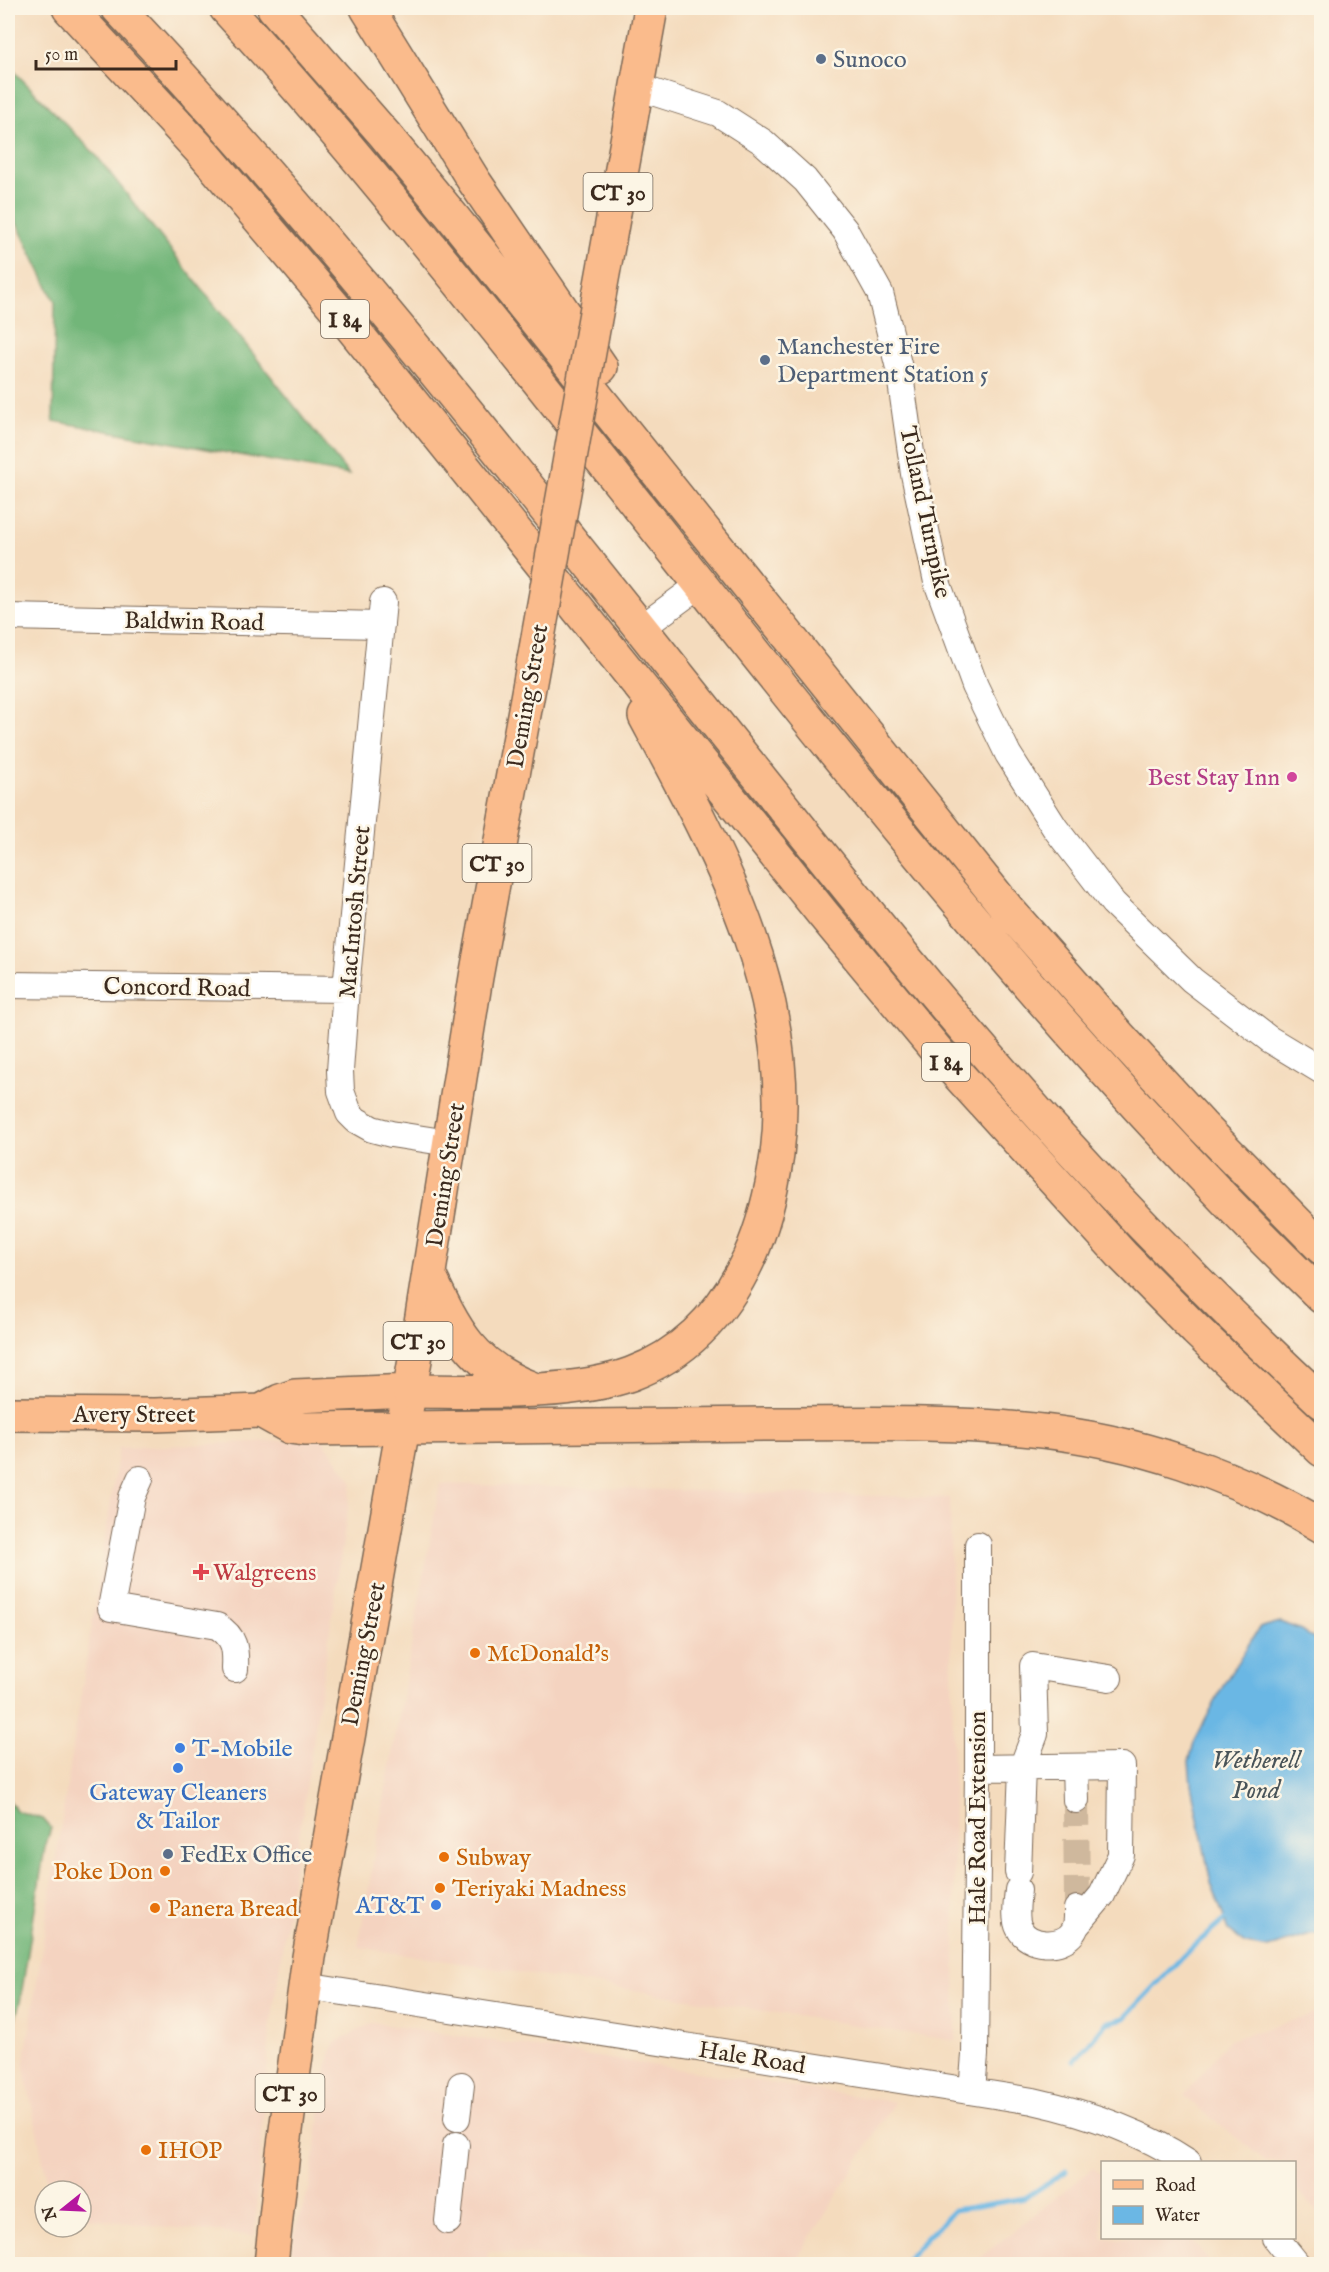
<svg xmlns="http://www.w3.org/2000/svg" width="1329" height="2272" viewBox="0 0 1329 2272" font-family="'IM FELL English',serif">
	<rect width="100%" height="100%" fill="#fcf5e5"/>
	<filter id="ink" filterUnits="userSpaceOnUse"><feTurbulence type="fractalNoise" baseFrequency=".0167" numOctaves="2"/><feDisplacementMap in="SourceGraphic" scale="12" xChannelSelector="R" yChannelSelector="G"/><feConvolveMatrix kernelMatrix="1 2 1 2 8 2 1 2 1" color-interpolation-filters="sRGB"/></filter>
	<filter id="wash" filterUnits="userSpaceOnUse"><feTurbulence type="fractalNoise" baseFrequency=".008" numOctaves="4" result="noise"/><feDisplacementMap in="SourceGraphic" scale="24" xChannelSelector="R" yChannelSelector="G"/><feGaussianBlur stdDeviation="1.35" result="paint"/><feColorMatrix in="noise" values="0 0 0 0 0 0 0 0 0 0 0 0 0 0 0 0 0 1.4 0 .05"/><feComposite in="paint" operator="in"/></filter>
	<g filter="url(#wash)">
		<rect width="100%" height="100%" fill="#f4dbbd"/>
		<!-- built -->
		<path fill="#f4d3c0" d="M322,1439L352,1481L270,2030L254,2236L81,2218V2191H49L24,2066L119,1448Z
			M440,1484L950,1498L956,2041L358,1947Z
			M1321,2012H1322L1321,2215L1295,2188L1294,2162H1267L1184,2096L1229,2040Z
			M373,2023L894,2102L794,2264H640L488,2251L487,2264H290L296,2227L310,2186L328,2062L334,2043Z
			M1093,2168L1102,2174V2238H1190L1212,2264H972Z"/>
		<!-- forest -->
		<path fill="#72b679" stroke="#56704c" stroke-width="1.5" d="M8,65L95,154L349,475L53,421L55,302L8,205Z
			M8,1799L17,1811L43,1819L51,1828L45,1847L20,2002L14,2023L16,2048L8,2072Z"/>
		<!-- water -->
		<path fill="#6bb7e4" stroke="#537081" stroke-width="1.5" d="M1280,1622L1301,1630L1321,1644L1322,1934L1311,1935L1268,1948L1246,1944L1229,1931L1211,1883L1191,1784L1189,1762L1194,1742L1225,1682L1259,1628Z"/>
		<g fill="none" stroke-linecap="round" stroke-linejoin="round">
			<!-- stream -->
			<path stroke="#6bb7e4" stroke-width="5" d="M1074,2061L1106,2023L1124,2018L1189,1950L1228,1917
				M901,2264L954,2210L1025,2198L1066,2171"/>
		</g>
	</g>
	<g filter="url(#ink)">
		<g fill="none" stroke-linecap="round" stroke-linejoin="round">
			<!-- minor-tunnel -->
			<path stroke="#cfb89d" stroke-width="26" stroke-dasharray="26 13" stroke-linecap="butt" d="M1076,1800L1077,1903"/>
			<!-- minor casing -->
			<g stroke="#7c6856" stroke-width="28">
				<path id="minor" d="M637,87L718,113L763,142L805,180L845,230L880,293L899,368L914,474L937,582L975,686L1008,754L1055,828L1113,903L1192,980L1269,1039L1322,1071
					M383,602L346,989L340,1071L341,1091L349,1113L356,1120L372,1129L391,1134L449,1143
					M8,617L381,625
					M640,629L701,584
					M8,985L346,989
					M140,1479L132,1497L111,1608L217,1626C235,1637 236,1649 235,1669
					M1075,1767L1076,1800
					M978,1768L1122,1766L1121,1855L1102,1895L1077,1925
					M1018,1872L1022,1768L1035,1734L1033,1666L1109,1678
					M1018,1890C1017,1902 1014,1918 1019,1928C1028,1947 1062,1949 1073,1932C1078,1925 1077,1917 1077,1909
					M305,1986L1033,2101C1088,2113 1141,2131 1188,2162
					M972,2091L975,2055L978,1768V1545
					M457,2118L461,2085
					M448,2221L456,2145
					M1276,2238L1297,2264"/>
			</g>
			<!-- major casing -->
			<g stroke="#7c6856" stroke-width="36">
				<path id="major" d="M599,296L651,8
					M261,1411L290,1427L304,1429L403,1428
					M8,1414L155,1415L261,1411L280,1401L295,1396L409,1391
					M271,2264L283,2153L309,1957L415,1360L476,977L534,660"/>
			</g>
			<!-- highway casing -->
			<g stroke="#7c6856" stroke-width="36">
				<path id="highway" d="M69,8L205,155L349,324L823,914L942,1057L1123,1256L1196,1330L1322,1450
					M118,8C349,253 554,521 764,783C830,865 895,948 963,1027C1075,1159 1196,1284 1322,1402
					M226,8C339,131 443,262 548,393C796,702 1036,1020 1322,1297
					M274,8L385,135L451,215L1009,911L1119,1036L1201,1125L1322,1248
					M367,8L474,181L601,367
					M429,1275C455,1330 472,1366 531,1388
					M409,1391C474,1391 571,1396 631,1374C687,1353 725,1310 749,1258C764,1225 772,1190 777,1155C797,992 719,854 645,716
					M403,1428C524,1426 645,1425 765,1424C854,1424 945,1421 1033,1430C1134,1440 1235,1474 1322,1526"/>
			</g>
			<!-- minor -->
			<use href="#minor" stroke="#fff" stroke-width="26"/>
			<!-- major -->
			<use href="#major" stroke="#fabb8c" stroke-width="33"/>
			<!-- highway -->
			<use href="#highway" stroke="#fabb8c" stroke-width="33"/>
			<!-- major-bridge casing -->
			<g stroke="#7c6856" stroke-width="36" stroke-linecap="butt">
				<path id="major-bridge" d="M534,660L599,296"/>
			</g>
			<!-- major-bridge -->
			<use href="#major-bridge" stroke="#fabb8c" stroke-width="33"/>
		</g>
	</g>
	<!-- markers -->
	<g fill="#5c6f8a" stroke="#fcf5e5" stroke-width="2">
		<circle cx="821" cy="59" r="6"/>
		<circle cx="765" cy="360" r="6"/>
		<circle cx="168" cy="1854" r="6"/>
	</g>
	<circle fill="#d1479c" stroke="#fcf5e5" stroke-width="2" cx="1292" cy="777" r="6"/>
	<path fill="#e0444e" stroke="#fcf5e5" stroke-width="2" d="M198 1563h6v6h6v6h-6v6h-6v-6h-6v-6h6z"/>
	<g fill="#e8710a" stroke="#fcf5e5" stroke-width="2">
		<circle cx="475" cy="1653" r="6"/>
		<circle cx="444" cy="1857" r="6"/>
		<circle cx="165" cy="1871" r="6"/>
		<circle cx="440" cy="1888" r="6"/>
		<circle cx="155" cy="1908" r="6"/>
		<circle cx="146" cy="2150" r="6"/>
	</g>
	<g fill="#3f7fe0" stroke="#fcf5e5" stroke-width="2">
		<circle cx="180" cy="1748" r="6"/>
		<circle cx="178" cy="1768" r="6"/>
		<circle cx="436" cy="1905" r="6"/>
	</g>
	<g text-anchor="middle" stroke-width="5" stroke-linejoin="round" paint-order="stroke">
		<!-- shield labels -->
		<g fill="#fcf5e5" stroke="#75675a" stroke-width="1.5">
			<rect x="583.5" y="173" width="69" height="38" rx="4.5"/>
			<rect x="321" y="300" width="48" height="38" rx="4.5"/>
			<rect x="462.5" y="844" width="69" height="38" rx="4.5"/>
			<rect x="922" y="1043" width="48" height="38" rx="4.5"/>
			<rect x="383.5" y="1322" width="69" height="38" rx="4.5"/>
			<rect x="255.5" y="2074" width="69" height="38" rx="4.5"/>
		</g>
		<g font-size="22" font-weight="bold" fill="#3b2a1e">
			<text x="618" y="200">CT 30</text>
			<text x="345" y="327">I 84</text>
			<text x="497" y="871">CT 30</text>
			<text x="946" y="1070">I 84</text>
			<text x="418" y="1349">CT 30</text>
			<text x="290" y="2101">CT 30</text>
		</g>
		<!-- service labels -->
		<g font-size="24" fill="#4e5e75" stroke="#fcf5e5" text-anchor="start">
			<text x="833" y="67">Sunoco</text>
			<text x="777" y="354">Manchester Fire<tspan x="777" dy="28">Department Station 5</tspan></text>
			<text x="180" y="1862">FedEx Office</text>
		</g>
		<!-- street labels -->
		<g font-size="24" fill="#3b2a1e" stroke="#fcf5e5">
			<text transform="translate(926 512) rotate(78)" y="8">Tolland Turnpike</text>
			<text transform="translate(194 621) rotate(1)" y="8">Baldwin Road</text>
			<text transform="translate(527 696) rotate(-80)" y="8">Deming Street</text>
			<text transform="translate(354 912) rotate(-85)" y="8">MacIntosh Street</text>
			<text transform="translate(177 987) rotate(1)" y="8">Concord Road</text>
			<text transform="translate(445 1175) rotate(-81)" y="8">Deming Street</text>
			<text x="134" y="1422">Avery Street</text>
			<text transform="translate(363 1654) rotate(-79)" y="8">Deming Street</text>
			<text transform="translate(977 1818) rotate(-90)" y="8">Hale Road Extension</text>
			<text transform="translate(752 2057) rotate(9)" y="8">Hale Road</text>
		</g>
		<!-- hotel labels -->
		<g font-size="24" fill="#b23c85" stroke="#fcf5e5" text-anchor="end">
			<text x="1280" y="785">Best Stay Inn</text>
		</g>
		<!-- health labels -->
		<g font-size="24" fill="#be3a42" stroke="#fcf5e5" text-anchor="start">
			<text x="213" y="1580">Walgreens</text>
		</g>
		<!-- food labels -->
		<g font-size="24" fill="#c56008" stroke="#fcf5e5" text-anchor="start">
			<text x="487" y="1661">McDonald's</text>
			<text x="456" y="1865">Subway</text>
			<text x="153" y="1879" text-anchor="end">Poke Don</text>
			<text x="452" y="1896">Teriyaki Madness</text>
			<text x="167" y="1916">Panera Bread</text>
			<text x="158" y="2158">IHOP</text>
		</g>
		<!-- shop labels -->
		<g font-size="24" fill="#366cbe" stroke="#fcf5e5" text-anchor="start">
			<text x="192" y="1756">T-Mobile</text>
			<text x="178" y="1800" text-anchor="middle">Gateway Cleaners<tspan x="178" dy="28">&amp; Tailor</tspan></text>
			<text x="424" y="1913" text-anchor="end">AT&amp;T</text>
		</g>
		<!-- water labels -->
		<g font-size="26" font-style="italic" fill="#495459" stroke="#fcf5e5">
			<text x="1256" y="1768">Wetherell<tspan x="1256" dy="30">Pond</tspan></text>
		</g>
	</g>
	<!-- margin -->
	<rect width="1329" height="2272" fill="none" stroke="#fcf5e5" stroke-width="30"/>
	<!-- legend -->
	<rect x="1101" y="2161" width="195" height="78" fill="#fcf5e5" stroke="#afa495" stroke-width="1.5"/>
	<rect x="1113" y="2180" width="30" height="9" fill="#fabb8c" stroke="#afa495" stroke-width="1.5"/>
	<text x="1155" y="2191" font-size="18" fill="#3b2a1e">Road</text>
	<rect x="1113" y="2206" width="30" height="18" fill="#6bb7e4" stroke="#afa495" stroke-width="1.5"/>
	<text x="1155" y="2221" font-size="18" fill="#3b2a1e">Water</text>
	<!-- north arrow -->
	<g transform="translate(63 2209) rotate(252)"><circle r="28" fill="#fcf5e5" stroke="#afa495" stroke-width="1.5"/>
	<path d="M0-4.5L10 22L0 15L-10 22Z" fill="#b5179e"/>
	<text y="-9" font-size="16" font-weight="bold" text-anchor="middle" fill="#3b2a1e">N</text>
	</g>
	<!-- scale -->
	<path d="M36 60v9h140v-9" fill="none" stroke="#3b2a1e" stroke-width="3"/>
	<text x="45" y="60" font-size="18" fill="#3b2a1e" stroke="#fcf5e5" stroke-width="4.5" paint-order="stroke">50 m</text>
</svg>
